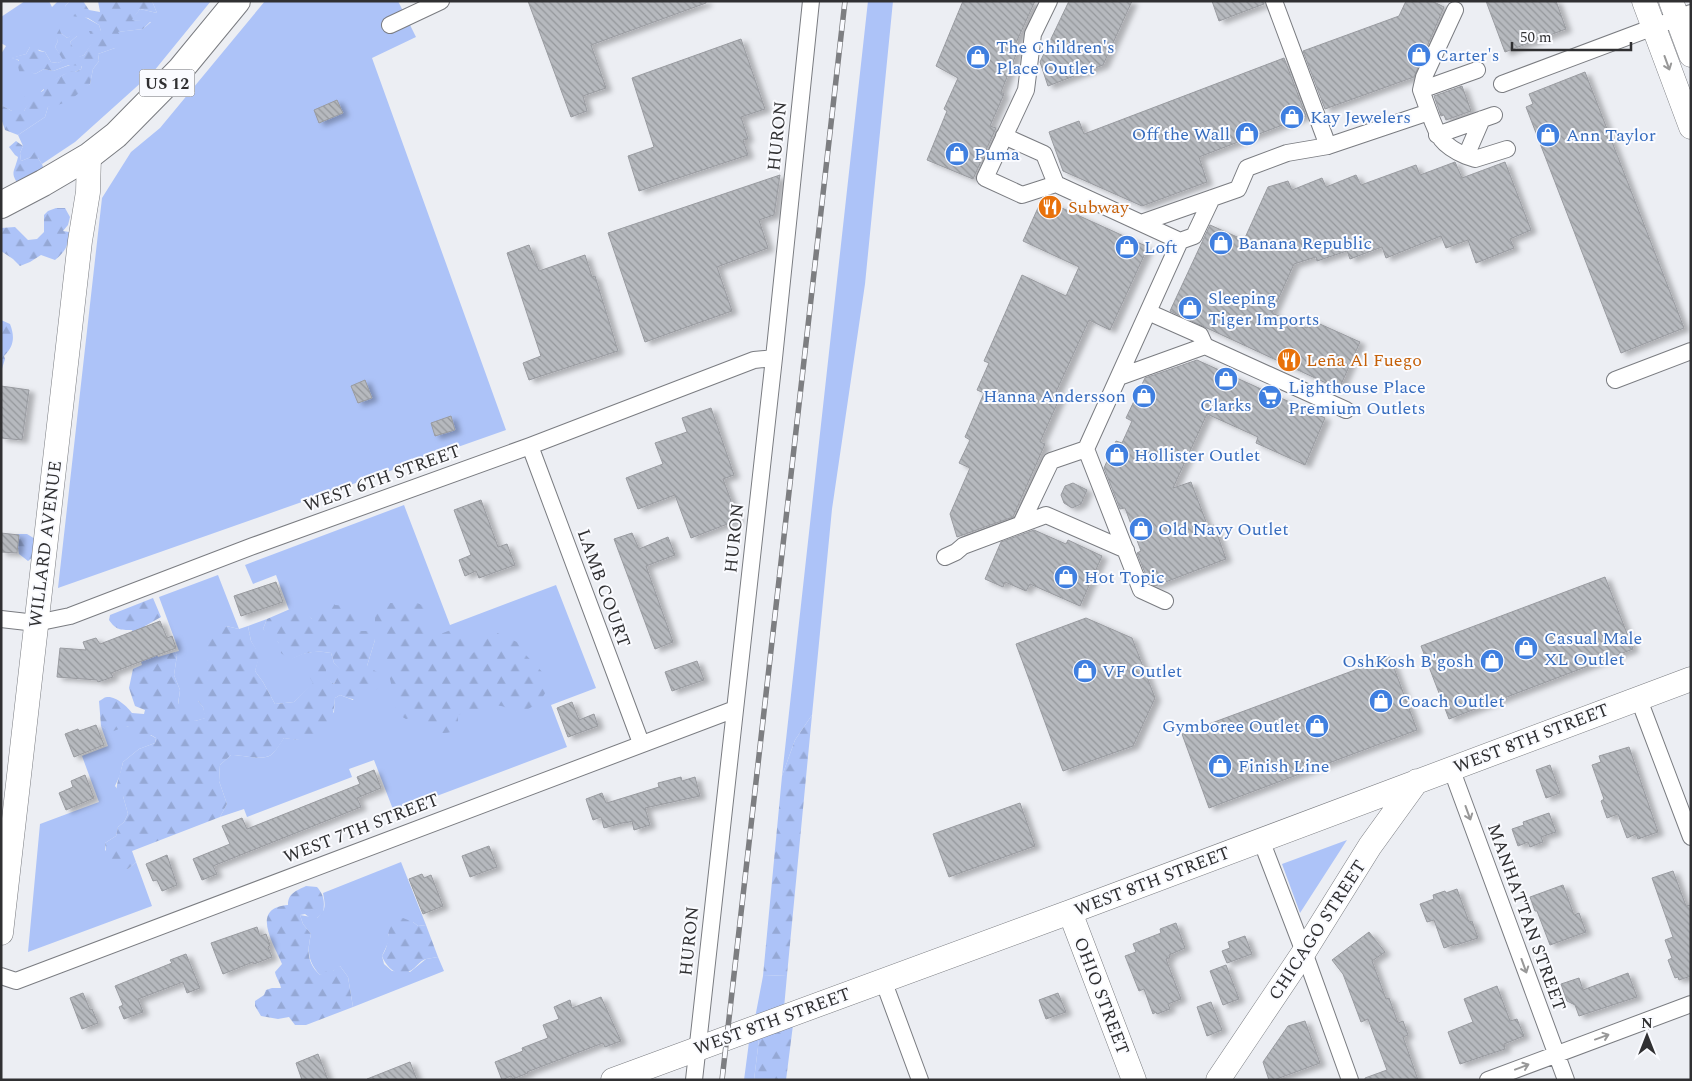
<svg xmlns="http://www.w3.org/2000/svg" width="1692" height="1081" viewBox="0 0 1692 1081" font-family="Spectral,serif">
	<defs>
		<pattern id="forest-firs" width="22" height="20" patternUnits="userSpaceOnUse" patternTransform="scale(1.25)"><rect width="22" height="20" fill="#adc3f8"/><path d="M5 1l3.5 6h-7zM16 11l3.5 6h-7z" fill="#95a8d5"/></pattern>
		<pattern id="building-back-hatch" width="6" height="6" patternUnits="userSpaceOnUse" patternTransform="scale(1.25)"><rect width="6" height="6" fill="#b6b9be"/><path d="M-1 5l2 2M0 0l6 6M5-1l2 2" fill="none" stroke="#94979b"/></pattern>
		<filter id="shadow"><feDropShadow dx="5.5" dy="3" stdDeviation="2.5" flood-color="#0004"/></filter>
	</defs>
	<rect width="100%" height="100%" fill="#eceef3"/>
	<!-- green -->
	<path fill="#adc3f8" d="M25,1H49L52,7L58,1H70L65,6L99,25L101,31L84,55L77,58L70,42L77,36H71L67,38L61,33L56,36L58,41L55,47L64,60L58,63L51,62L45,52L30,47L26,54L12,58C24,61 25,69 35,74L44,69L53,71L70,65H82L81,69L75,72C61,70 31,99 24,111H12L3,106L1,103V54L6,46L1,43V17Z
		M152,1H211L154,71L75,142L42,164L38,158L31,157L21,161L20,153L23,146L18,135L45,117L48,107L90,84L93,69L99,61L98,54L115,48L117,32L143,29L151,22L131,20L140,9L157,13Z
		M265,1H398L416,37L372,58L506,430L58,588L102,198L131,152L160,128Z
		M868,1H893L865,284L832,509L812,715L795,740L782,776Z
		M404,505L450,625L556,585L596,688L551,705L567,747L394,812L374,760L349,769L352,777L247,817L244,809L220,817L227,804L219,781L220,765L231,755C243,755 263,761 271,755C276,751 280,743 284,738L301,740L334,712L335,698L340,695L353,700L367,666L375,640L356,631L312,619L297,607L289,610L276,575L253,584L245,565Z
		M218,575L239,629L226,626L208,660L198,701L203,707L206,718L195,721L178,705L180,690L174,675L177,655L175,652L179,651L159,597Z
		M267,619L263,629L278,642L290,659C305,652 314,650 331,653L334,663L342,671L334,684L326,679L314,683L294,702L275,704L263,682L255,671L259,655L251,641L248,626Z
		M101,726C115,736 114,724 126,726C132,727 151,735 156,738L155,743L139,749L123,762L120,775L115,786L123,796L128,814L124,822L118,827L116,836L105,843V850L128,869L136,862L152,906L28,952L40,824L99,802L82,756L108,746Z
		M1347,840L1300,913L1282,864Z
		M401,862L426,925L418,926L413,922L388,934V943L382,956L384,964L392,971L410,972L426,959L438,957L444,971L353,1007L348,977L340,966L333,971L320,975C308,962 307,951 311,934L303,924L300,915L317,918C327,910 325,904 323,893Z
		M787,975L784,1008L755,1018L763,976Z
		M759,1039L754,1080H744L749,1042Z"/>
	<!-- forest -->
	<path fill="url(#forest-firs)" d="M70,1H83L89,10L100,12L98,1H152L157,13L140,9L132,20L151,21L143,29L118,32L124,41L115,48L98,54L99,61L93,69L90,84C74,97 68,104 48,107L45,117L18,135L5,130L1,118V103L3,106L12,111H24L29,102L24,97L29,90L38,89L41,92L44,90L42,81L47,78L52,81L70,71L75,72L81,69L82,66L69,65L53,71L44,69L35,74L30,72L25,77L20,75L18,66L19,60L10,58L26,54L30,47L35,45L39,51L45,52L51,62L58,63L63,60L55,47L58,41L50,27L58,25L61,33L67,38L70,36L66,31L73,23L82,27L77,36L70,42L78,57L84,55L93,41L89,31H101L99,25L88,18L71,16L65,6Z
		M16,141L23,146L20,153L21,161L31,157L35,151H40L38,158L42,164L44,170L21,188C9,172 14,174 18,157L15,155L9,147Z
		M56,208H65L70,217L68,225L63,231L69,232C69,245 65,252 55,260L41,255L30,262L20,266L13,259L1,251V228L15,227L28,240L37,239L44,232V215L48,211Z
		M1,320L10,324C15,337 14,346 4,356L5,359L1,372Z
		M16,534H27L40,542L38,554L28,561L19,554Z
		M153,598L161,617L145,626L158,657L175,652L177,655L174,675L180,690L178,704L190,705L195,721L205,718L203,707L198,701L193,690L196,671L208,660L205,648L212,632L226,626L239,629L248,626L251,641L260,655L255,671L263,682L275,704L294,702L313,683L310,678L309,666L317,660L326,665V678L334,684L341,671L334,663L331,653C314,650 305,652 290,660L281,653L278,642L271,640L263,629L267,619L297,606L305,611L312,619L321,598H330L335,605L347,606L356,617L357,631H369L375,640L367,666L382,675L380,687C363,699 359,703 340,695L335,698C334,714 330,734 313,739C305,742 293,739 284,738C281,743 276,751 271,755C262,761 243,755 231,755L220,765L219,781L227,804L220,817L132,851L136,862L128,869C108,870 107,860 105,843L116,836L118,827L124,822L128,814L123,796L117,795C115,784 121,773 123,762L139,749L155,743L156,738L151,735L140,738L135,737C127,715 120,734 108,731C107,730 102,727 101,726L99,701C102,700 104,697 107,697C116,696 128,707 132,713L144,714L145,710L135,706L129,688L133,669L142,665L132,630C120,630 116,630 109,620L110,615Z
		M390,603H417L427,607L425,635L430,638L456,628L465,632L467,641L464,652L469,657L478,648V638L485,631H493L517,642L523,652L547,677C552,693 533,712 517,711C511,711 506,707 501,706C496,705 490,707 485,707L481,719L473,720L463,713L458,715V722L451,732C436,736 424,727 414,717L406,719C391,711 394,693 390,679C388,669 380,663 379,653L387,644L375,624V609L379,605Z
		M812,715L787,975L763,976L782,776L795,740Z
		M306,886L317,887C324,895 325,902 323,913L317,918H310L305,914L300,915L303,924L311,934C307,951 307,963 320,975L326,971H333L336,967L340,966L348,977L353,1007L306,1025H295L289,1017L278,1019L261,1016L255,1006V1001L264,995L266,990L272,988H281C280,982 276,978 275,972L282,964C273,942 250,908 288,905C288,893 296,891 306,886Z
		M403,918L413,922L418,926L426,925L438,957C434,958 430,958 426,959C419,961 416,968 410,971C398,979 386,967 382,956C392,941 384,934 394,920Z
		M793,1025L786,1080H754L759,1039Z"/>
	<!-- building -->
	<path fill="url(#building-back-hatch)" stroke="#999ba0" filter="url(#shadow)" d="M528,1H706V3L591,45L606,88L583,96L587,111L571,117Z
		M963,1H1035L1015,45L1019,47L1001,92L1004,94L990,126L996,128L973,179L927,160L947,111L944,109L958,78L936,66Z
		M1069,1H1132L1103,65L1048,86L1040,62Z
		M1212,1H1264V4L1219,21Z
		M1406,1H1432L1444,7L1414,77L1325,109L1303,51L1399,16Z
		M1486,1H1556L1566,29L1505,52Z
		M741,39L765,109L741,117L748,139L743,140L748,155L639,191L628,156L654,147L632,78Z
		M1284,58L1306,116L1199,157L1207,182L1142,206L1063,171L1049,132L1079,121L1084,134Z
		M1585,72L1684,328L1621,353L1526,107L1533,104L1529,94Z
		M1462,86L1471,111L1446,120L1444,115L1441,116L1434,96Z
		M337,100L343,113L319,123L314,110Z
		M1455,162L1462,178L1505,162L1531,230L1510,239L1514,248L1476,263L1468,240L1446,248L1441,236L1386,258L1382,247L1350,259L1347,251L1317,261L1316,257L1294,264L1272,313L1307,328L1311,320L1360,342L1339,389L1170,311L1210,225L1244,240L1268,187L1288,181L1292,190L1322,178L1326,187L1356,175L1361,185L1416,165L1420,175Z
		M780,175L774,215L759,220L768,248L717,267L732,311L645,342L608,233Z
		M1042,199L1148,247L1110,330L1089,320L1056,392L1061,395L1040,442L1045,444L1013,517L957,537L950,514L970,468L959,463L970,440L965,437L984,393L977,390L989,363L984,361L1022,275L1066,296L1079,267L1023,241Z
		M529,245L539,271L585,255L592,277L595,276L618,351L529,380L523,363L541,356L507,253Z
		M1197,360L1325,418L1305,465L1256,443L1258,437L1207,414L1173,488L1191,482L1208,527L1214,525L1226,559L1155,586L1149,583L1137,553L1141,551L1125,508L1120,509L1104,468L1116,441L1122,443L1132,421L1126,418L1145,378Z
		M365,380L372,398L358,403L351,386Z
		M1,386L29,390L22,440L1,438Z
		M711,408L734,475L723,479L738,520L691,538L675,495L638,509L626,478L663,464L655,443L687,432L682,418Z
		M451,416L455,430L435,436L431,423Z
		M1073,483L1087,490L1081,504L1072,508L1064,503L1061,495L1065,486Z
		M481,500L498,547L507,544L515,565L479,578L476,571L465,576L459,560L471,555L454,510Z
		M1034,530L1066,544L1068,540L1102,556L1080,606L1030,584L1026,591L1005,582L1003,587L985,579L1001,542Z
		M1,533L19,535L17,553L1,552Z
		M632,533L639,549L668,537L675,555L646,566L673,642L655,649L614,539Z
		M1605,577L1633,649L1449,719L1421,646Z
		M276,582L283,602L241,616L234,596Z
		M1086,618L1132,638L1155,698L1133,746L1063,771L1016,644Z
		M160,621L167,638L172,636L176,648L111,673L113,677L98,682L97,680L57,677L60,648L86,650L83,642L96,638L100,644Z
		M1390,657L1417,730L1209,808L1182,734Z
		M697,661L704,680L672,691L665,672Z
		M572,702L579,720L594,714L598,726L568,737L557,708Z
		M96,725L104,745L74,757L65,734L78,729L79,731Z
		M1629,747L1658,832L1638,839L1636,834L1627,838L1618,814L1607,818L1601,801L1604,799L1592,765L1601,762L1599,756Z
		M1550,765L1560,793L1546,798L1536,770Z
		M374,770L381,788L357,798L361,807L213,866L217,874L202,880L193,859L230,844L222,826L242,818L247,829L360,784L357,777Z
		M85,775L94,798L66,810L59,793L73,787L71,781Z
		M681,777L682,781L695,777L700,796L645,808L650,825L634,830L632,821L626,823V822L604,828L601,817L593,820L586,799L602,793L606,803L610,802L659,787L658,783Z
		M1020,803L1035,846L949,877L933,834Z
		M1549,813L1556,832L1541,837L1543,842L1530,847L1528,842L1518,846L1512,829L1524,825L1523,822Z
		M489,846L497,867L470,877L462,856Z
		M167,855L177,885L162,891L157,880L153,881L146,864Z
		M1673,871L1686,906L1691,905V976L1679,980L1678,977L1675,978L1668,960L1672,958L1665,940L1673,937L1652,878Z
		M422,874L424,878L431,875L443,906L423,914L409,879Z
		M1563,885L1574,915L1579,913L1586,932L1550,945L1537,911H1535L1530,897Z
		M1457,889L1469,922L1472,921L1478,938L1456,945L1455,944L1444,948L1434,920L1427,922L1420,904L1434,899L1433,895L1445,891L1446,893Z
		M1176,923L1185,948L1169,955L1170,958L1166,959L1181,999L1168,1004L1170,1009L1157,1014L1156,1012L1153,1014L1144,989L1139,991L1125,956L1136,952L1133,944L1161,933L1160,929Z
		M257,927L260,936L266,934L270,945L268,947L272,957L254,964L253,962L223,974L211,943Z
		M1369,932L1385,952L1372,961L1386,999L1389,998L1398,1023L1403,1021L1408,1035L1403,1037L1418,1080H1365V1078L1387,1070L1368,1019L1361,1022L1343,974L1332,960Z
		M1245,936L1252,954L1227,963L1222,951L1230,948L1228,942Z
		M186,954L200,988L187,993L183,982L138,999L143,1012L124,1019L119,1007L123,1005L115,986L172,963L170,960Z
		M1226,965L1239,999L1223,1005L1210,971Z
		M1628,973L1637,997L1579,1016L1575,1005L1567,1001L1561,984L1579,978L1583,990Z
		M1497,986L1510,1021L1517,1019L1524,1036L1504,1044L1505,1049L1460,1064L1448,1032L1473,1022L1464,999Z
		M83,993L90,1010L92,1009L98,1023L82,1029L70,998Z
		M1058,993L1066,1012L1046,1019L1039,1000Z
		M601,997L621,1041L605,1047L603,1043L527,1072L528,1073L513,1079L511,1076L502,1080L495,1062L523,1051L522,1048L548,1038L543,1025L559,1019L554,1007L570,1000L572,1008Z
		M1211,1002L1222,1030L1207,1036L1197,1007Z
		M1305,1021L1320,1063L1274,1080H1269L1263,1062L1288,1026Z
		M318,1054L328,1080H302L296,1063Z
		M410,1062L417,1080H367V1079Z"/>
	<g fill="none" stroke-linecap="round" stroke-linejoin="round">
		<!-- street casing -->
		<g stroke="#7a7c81" stroke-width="18">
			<path id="street" d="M1049,1L1033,34L1026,90L985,178L1022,195L1056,184
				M1274,1L1328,146
				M390,25L441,1
				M1502,84L1691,13
				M1421,90L1477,70
				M1429,112L1421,90L1424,77L1455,10
				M1437,135L1494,115
				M1004,136L1044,154L1056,184L1180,241
				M1466,156L1475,159L1507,149
				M1141,223L1238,189L1247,168L1287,153L1328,146L1429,112C1438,137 1441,145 1466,156L1482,119
				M1148,312L1200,335L1205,346L1346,410
				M1119,377L1205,346
				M1615,380L1691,351
				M530,446L641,743
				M1021,524L1051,461L1086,449
				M945,557L956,552L963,546L1046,515L1126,550
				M1165,601L1141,590L1086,449L1180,241L1194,236L1212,198
				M1,619L36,623L70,616L253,546L530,446L754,360L774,358
				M1638,697L1691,837
				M1451,768L1566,1080
				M1261,840L1304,952L1350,1080
				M1,976L16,981L735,709
				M883,980L920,1080
				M694,1080L774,358L811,1
				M1488,1080L1691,1004"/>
		</g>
		<!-- secondary casing -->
		<g stroke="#7a7c81" stroke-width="25">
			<path id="secondary" d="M1644,1L1691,127
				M1671,1L1691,55
				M1070,912L1134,1080
				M1,933L80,241L88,192L89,156
				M613,1080L1070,912L1691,679
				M1218,1080L1304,952L1370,846L1417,781"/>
		</g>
		<!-- primary casing -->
		<g stroke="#7a7c81" stroke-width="28">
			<path id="primary" d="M1,205L43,183L89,156L116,135L181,69L237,1"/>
		</g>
		<!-- street -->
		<use href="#street" stroke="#fff" stroke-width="16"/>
		<!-- secondary -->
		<use href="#secondary" stroke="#fff" stroke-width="24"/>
		<!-- primary -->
		<use href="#primary" stroke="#fff" stroke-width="26"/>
		<!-- rail casing -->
		<g stroke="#7d7e81" stroke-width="5.5">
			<path id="rail" d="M722,1080L845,1"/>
		</g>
		<!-- rail -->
		<use href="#rail" stroke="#fafbff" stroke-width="4" stroke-dasharray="11" stroke-linecap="butt"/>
	</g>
	<!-- one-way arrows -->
	<defs><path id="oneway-shaft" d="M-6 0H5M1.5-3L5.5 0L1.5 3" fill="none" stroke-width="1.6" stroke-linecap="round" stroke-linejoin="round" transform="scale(1.25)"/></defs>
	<g stroke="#989898">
		<use href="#oneway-shaft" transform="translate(1667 63) rotate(70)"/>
		<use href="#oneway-shaft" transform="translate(1468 813) rotate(70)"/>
		<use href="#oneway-shaft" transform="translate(1524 966) rotate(70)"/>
		<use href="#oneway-shaft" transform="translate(1602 1037) rotate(-20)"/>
		<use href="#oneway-shaft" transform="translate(1522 1067) rotate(-21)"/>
	</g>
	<!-- icons -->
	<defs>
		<g id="shop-disc" transform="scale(1.25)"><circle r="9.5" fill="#3f7fe0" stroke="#fafbff"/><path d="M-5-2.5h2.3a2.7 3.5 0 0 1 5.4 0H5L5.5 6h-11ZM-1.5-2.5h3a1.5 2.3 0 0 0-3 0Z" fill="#fff"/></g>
		<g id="restaurant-disc" transform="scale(1.25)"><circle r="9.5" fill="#e8710a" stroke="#fafbff"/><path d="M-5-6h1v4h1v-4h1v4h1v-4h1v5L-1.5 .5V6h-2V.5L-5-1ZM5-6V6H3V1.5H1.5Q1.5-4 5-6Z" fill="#fff"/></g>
		<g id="supermarket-disc" transform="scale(1.25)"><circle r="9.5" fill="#3f7fe0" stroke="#fafbff"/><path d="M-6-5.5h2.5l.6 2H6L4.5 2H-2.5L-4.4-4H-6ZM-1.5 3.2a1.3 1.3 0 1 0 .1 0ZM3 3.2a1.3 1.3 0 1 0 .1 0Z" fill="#fff"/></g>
	</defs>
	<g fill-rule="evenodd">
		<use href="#shop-disc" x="1419" y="55"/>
		<use href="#shop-disc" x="978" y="57"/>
		<use href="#shop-disc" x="1292" y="117"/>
		<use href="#shop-disc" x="1247" y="134"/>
		<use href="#shop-disc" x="1548" y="135"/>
		<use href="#shop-disc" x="957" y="154"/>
		<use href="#restaurant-disc" x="1050" y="207"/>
		<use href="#shop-disc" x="1221" y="243"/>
		<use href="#shop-disc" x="1127" y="247"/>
		<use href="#shop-disc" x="1190" y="308"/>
		<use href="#restaurant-disc" x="1289" y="360"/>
		<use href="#shop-disc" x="1226" y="379"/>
		<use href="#shop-disc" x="1144" y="396"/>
		<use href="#supermarket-disc" x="1270" y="397"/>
		<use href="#shop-disc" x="1117" y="455"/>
		<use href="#shop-disc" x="1141" y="529"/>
		<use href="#shop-disc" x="1066" y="577"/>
		<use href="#shop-disc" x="1526" y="648"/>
		<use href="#shop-disc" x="1492" y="661"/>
		<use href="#shop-disc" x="1085" y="671"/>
		<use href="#shop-disc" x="1381" y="701"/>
		<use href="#shop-disc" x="1317" y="726"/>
		<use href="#shop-disc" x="1220" y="766"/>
	</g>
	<g text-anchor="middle" stroke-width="4" stroke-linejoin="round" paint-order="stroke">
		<!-- shield labels -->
		<rect fill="#fafbff" stroke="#6d6d70" stroke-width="1" x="139.5" y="69.5" width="55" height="27" rx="4"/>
		<g font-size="16" font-weight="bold" fill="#303032">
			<text x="167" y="89">US 12</text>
		</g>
		<!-- shop labels -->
		<g font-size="18" fill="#366cbe" stroke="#fafbff" text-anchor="start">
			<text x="996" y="53">The Children's<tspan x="996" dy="21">Place Outlet</tspan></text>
			<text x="1436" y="61">Carter's</text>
			<text x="1310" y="123">Kay Jewelers</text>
			<text x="1230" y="140" text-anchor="end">Off the Wall</text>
			<text x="1566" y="141">Ann Taylor</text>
			<text x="974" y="160">Puma</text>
			<text x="1238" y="249">Banana Republic</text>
			<text x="1144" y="253">Loft</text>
			<text x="1208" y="304">Sleeping<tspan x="1208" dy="21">Tiger Imports</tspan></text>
			<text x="1288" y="393">Lighthouse Place<tspan x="1288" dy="21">Premium Outlets</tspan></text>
			<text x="1126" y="402" text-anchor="end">Hanna Andersson</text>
			<text x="1226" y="411" text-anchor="middle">Clarks</text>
			<text x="1134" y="461">Hollister Outlet</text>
			<text x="1158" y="535">Old Navy Outlet</text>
			<text x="1084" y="583">Hot Topic</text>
			<text x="1544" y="644">Casual Male<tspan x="1544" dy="21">XL Outlet</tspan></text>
			<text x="1474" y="667" text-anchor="end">OshKosh B'gosh</text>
			<text x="1102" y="677">VF Outlet</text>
			<text x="1398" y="707">Coach Outlet</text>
			<text x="1300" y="732" text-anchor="end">Gymboree Outlet</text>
			<text x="1238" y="772">Finish Line</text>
		</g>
		<!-- street labels -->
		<g font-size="18" fill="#303032" stroke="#fafbff">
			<text transform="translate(777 136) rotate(-84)" y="6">HURON</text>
			<text transform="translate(382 478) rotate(-20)" y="6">WEST 6TH STREET</text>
			<text transform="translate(734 538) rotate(-84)" y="6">HURON</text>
			<text transform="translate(45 544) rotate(-83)" y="6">WILLARD AVENUE</text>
			<text transform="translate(604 588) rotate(70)" y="6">LAMB COURT</text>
			<text transform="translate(1531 738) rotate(-21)" y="6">WEST 8TH STREET</text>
			<text transform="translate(361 828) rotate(-21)" y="6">WEST 7TH STREET</text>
			<text transform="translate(1152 881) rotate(-21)" y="6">WEST 8TH STREET</text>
			<text transform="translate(1527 917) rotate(70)" y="6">MANHATTAN STREET</text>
			<text transform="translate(1317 930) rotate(-57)" y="6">CHICAGO STREET</text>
			<text transform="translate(689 941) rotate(-84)" y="6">HURON</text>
			<text transform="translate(1102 996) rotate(69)" y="6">OHIO STREET</text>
			<text transform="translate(772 1021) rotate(-20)" y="6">WEST 8TH STREET</text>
		</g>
		<!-- food labels -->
		<g font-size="18" fill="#c56008" stroke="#fafbff" text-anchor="start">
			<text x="1068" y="213">Subway</text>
			<text x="1306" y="366">Leña Al Fuego</text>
		</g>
	</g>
	<!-- border -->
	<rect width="1692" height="1081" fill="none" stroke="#303032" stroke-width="5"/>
	<!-- north arrow -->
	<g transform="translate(1647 1036)" stroke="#fafbff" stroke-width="4" paint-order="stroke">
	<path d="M0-4L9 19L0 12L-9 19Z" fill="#303032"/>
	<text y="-8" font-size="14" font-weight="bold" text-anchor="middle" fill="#303032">N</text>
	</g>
	<!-- scale -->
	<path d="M1512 42v8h119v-8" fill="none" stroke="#303032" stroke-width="2.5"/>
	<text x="1520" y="42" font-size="15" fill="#303032" stroke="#fafbff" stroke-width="4" paint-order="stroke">50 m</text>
</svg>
